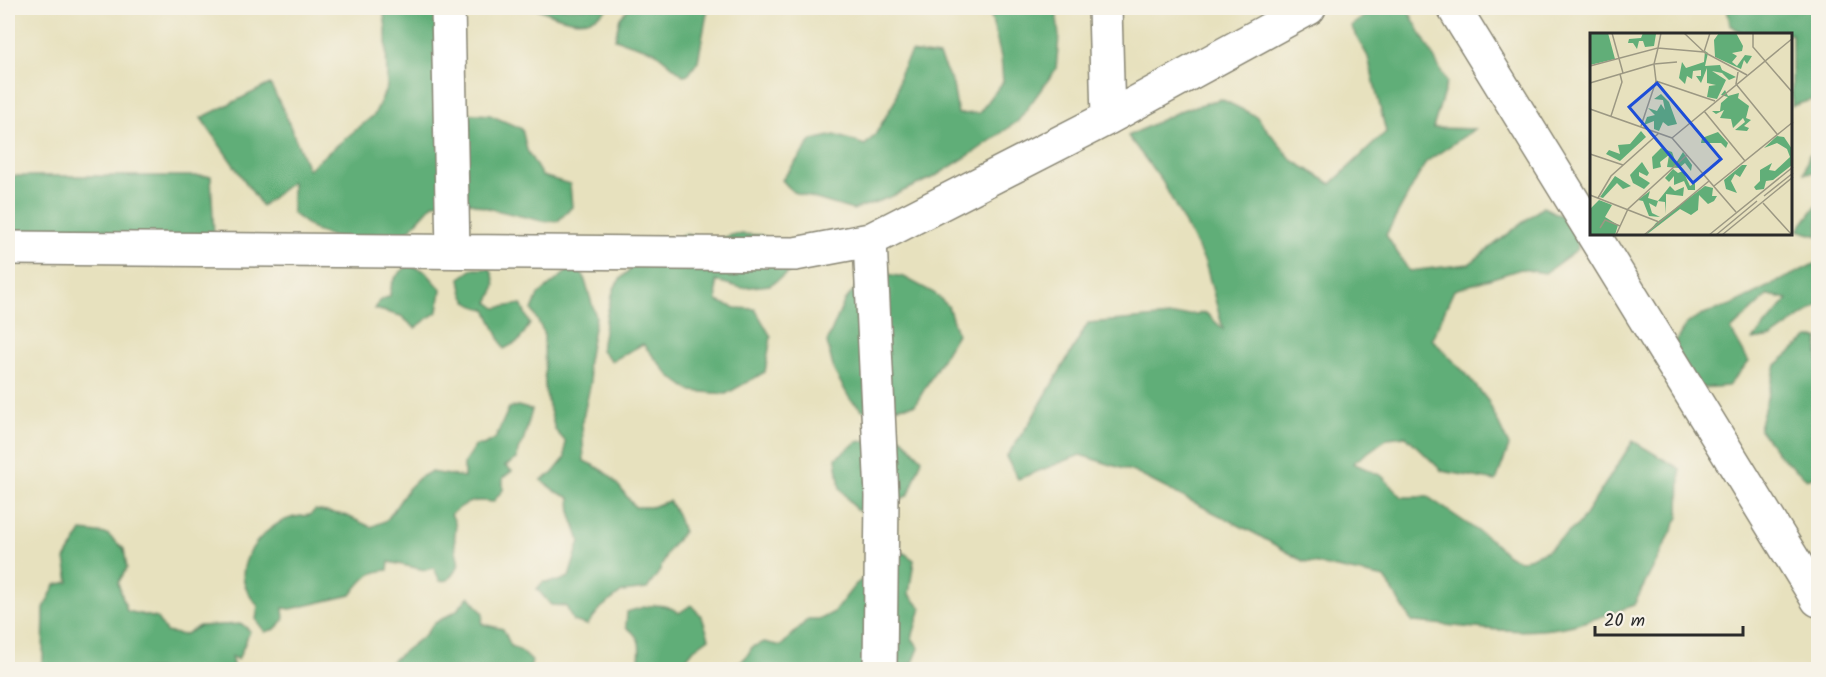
<svg xmlns="http://www.w3.org/2000/svg" width="1826" height="677" viewBox="0 0 1826 677" font-family="Kalam,sans-serif">
	<rect width="100%" height="100%" fill="#f7f3e8"/>
	<filter id="ink" filterUnits="userSpaceOnUse"><feTurbulence type="fractalNoise" baseFrequency=".0167" numOctaves="2"/><feDisplacementMap in="SourceGraphic" scale="12" xChannelSelector="R" yChannelSelector="G"/><feConvolveMatrix kernelMatrix="1 2 1 2 8 2 1 2 1" color-interpolation-filters="sRGB"/></filter>
	<filter id="wash" filterUnits="userSpaceOnUse"><feTurbulence type="fractalNoise" baseFrequency=".008" numOctaves="4" result="noise"/><feDisplacementMap in="SourceGraphic" scale="24" xChannelSelector="R" yChannelSelector="G"/><feGaussianBlur stdDeviation="1.35" result="paint"/><feColorMatrix in="noise" values="0 0 0 0 0 0 0 0 0 0 0 0 0 0 0 0 0 1.4 0 .05"/><feComposite in="paint" operator="in"/></filter>
	<g filter="url(#wash)">
		<rect width="100%" height="100%" fill="#e7e1be"/>
		<!-- forest -->
		<path fill="#61ae78" stroke="#466c52" stroke-width="1.5" d="M383,8H449L464,113L490,115L522,129L527,150L542,176L570,184L572,207L558,221H542L483,207L465,201L434,203L401,239L365,247L316,231L292,213V182L262,206L201,118L270,84L283,109L308,169L374,115L387,87L386,28Z
			M536,8H608C586,31 560,18 536,8Z
			M629,8H708L698,61L689,74L683,75L654,51L615,39L620,18Z
			M989,8H1056L1059,37L1056,69L1018,121L976,151L934,177L890,197L853,210L793,192L782,180L812,140L835,135L865,145L875,135L896,99L900,73L911,52L939,56L953,85L958,114L979,113L1003,82L1001,57Z
			M1376,8H1407L1447,82L1433,128L1475,129L1426,162L1386,235L1409,271L1469,264L1543,207L1574,222L1578,249L1545,273L1521,269L1454,290L1432,339L1467,375L1488,401L1509,446L1496,481L1442,471L1406,436L1388,438L1353,463L1382,476L1402,497H1428L1491,540L1507,555L1521,561L1546,551L1580,523L1633,441L1680,469L1679,517L1634,605C1604,616 1573,628 1541,630C1498,633 1455,625 1412,622L1385,578L1303,561L1254,533L1134,472L1080,455L1018,479L1006,457L1030,422L1088,323L1206,313L1223,329L1205,262L1162,181L1128,136L1182,110L1221,99L1256,116L1292,160L1331,184L1386,132L1368,57L1351,26Z
			M1727,8H1818V101L1811,100L1792,106V34H1742L1730,24Z
			M1818,151V172L1804,173L1809,155Z
			M8,176H211L214,237L8,263Z
			M1818,204V236L1798,230L1816,206Z
			M685,234L713,241L735,234L761,235L777,245L798,266L770,285L742,288L716,281L717,301L735,308L755,309L771,337L765,372L726,394L691,391L670,376L643,344L612,361L601,350C604,330 607,308 614,289C622,269 665,246 685,234Z
			M1818,262V305L1772,337L1753,340L1788,299L1768,295L1731,330L1749,362L1728,386L1689,389L1668,355L1686,324L1706,313L1731,305Z
			M409,265L425,271L441,289L438,311L415,328L401,316L375,309L379,301L390,296C390,281 397,274 409,265Z
			M473,269H490C497,282 496,289 488,302L496,308L521,304L530,324L519,341L504,349L486,309C466,306 462,298 460,278Z
			M570,269L583,274L596,317L587,366L591,381L582,423L584,461C616,475 615,483 635,507H651L669,501L677,514L683,532L668,551L659,572L647,589L622,592L601,608L587,625L573,621L566,606L551,605L537,589L543,582L559,581L569,577L580,541L571,515L570,498L555,491L541,480L552,474L565,458V441L555,430L545,390L544,333L532,310L538,295Z
			M870,271L904,277L934,293L948,306L957,334L915,405L864,411L850,399L834,371L827,342L844,302Z
			M1808,338H1818V475L1807,479L1780,456L1759,428L1776,365Z
			M518,406L532,410L523,442L518,450L517,459L505,466L512,471L503,478V490L493,502C473,499 466,502 451,514C460,531 453,528 455,543C456,565 466,559 448,580L440,581L434,568L425,570L389,562L388,570C369,571 362,580 351,595L291,609L283,608L284,620L275,629L265,632L256,620L258,606C254,601 249,596 247,590C232,562 265,525 291,518C297,516 304,516 310,515L315,510L345,515L371,527L387,520L408,489L419,478L430,472L464,477V463L476,445H483L495,439L509,408Z
			M881,438H902L922,459L909,494L877,516L856,510L840,488L836,458L857,442Z
			M82,531L107,534L124,549L127,568L118,583L127,611L157,618L166,632L184,635L199,626L242,624L250,631L238,660L231,656L234,669H38L43,660L44,608L55,585L69,582L65,559Z
			M886,549L904,553L914,560L909,594L921,608L912,638L919,648L913,663L888,669H639C638,649 646,641 626,627L627,612C645,606 663,600 679,613L691,605L702,617L709,638L694,649L686,659L695,665C702,664 709,662 715,662C735,662 742,668 752,647L764,642L781,646L808,619H821L834,612L855,585L869,574Z
			M469,596L483,613L482,624L503,629L511,646L521,651L532,661L530,669H388L392,661L426,634L433,624L456,611Z"/>
	</g>
	<g filter="url(#ink)">
		<g fill="none" stroke-linecap="round" stroke-linejoin="round">
			<!-- street casing -->
			<g stroke="#898674" stroke-width="36">
				<path id="street" d="M448,8L453,251
					M1105,8L1108,118
					M1454,8L1592,232
					M1593,234L1818,600
					M870,240L882,496L880,670
					M8,248L795,254L870,240L1108,118L1309,8"/>
			</g>
			<!-- street -->
			<use href="#street" stroke="#fff" stroke-width="33"/>
		</g>
	</g>
	<!-- overview -->
	<g transform="translate(1590 33)">
		<rect width="202" height="202" fill="#e7e1be"/>
		<path d="M0,0H18L25,26L0,32ZM53,0L66,1L64,13L55,14L53,8H49L47,16L43,10H38L39,6L51,5ZM129,0H146L153,13L152,18L142,20L147,23L142,29L147,33L155,22L162,23L157,31L154,27L151,36L125,24L124,7ZM115,18L118,20L115,33L130,32L132,37L146,44L139,47L132,40L122,38L136,47L127,66L117,64L119,53L126,52L117,50V35L111,50L106,43H111V37L103,38L102,46L97,43L95,51L89,45L92,29L96,35L114,29ZM135,57L138,63L149,60L148,65L159,73L156,85L161,87L154,93L159,95L157,98L145,97L155,89L153,85L143,95L141,86L130,85L134,77L126,81L122,78H130L131,70L138,64L131,62ZM71,61L79,69L87,91L78,93L73,89L69,98L64,96V88L54,92L57,84L65,82L58,75L67,78L71,71L75,77L73,67L64,66ZM51,98L56,104L30,128L16,121L19,117L30,121L28,112L40,111ZM128,99L138,110L136,115L131,110H111L112,105ZM187,103L194,104L202,116V132L183,147L176,148L174,156L166,157L164,154L170,148V137L182,130L179,137L185,138L200,124L197,116L187,110L174,115ZM71,115L82,119L86,130L93,119L102,132L101,138L95,130L89,135L77,134L79,122L70,129L71,134L63,136L62,124ZM52,129L59,140L57,143L49,139V143L60,150L54,156L43,150L40,142ZM152,132H157L150,144L145,141L141,148L147,160L136,156L134,147ZM83,136L88,140L93,138L100,153L105,150V157H98L94,148L84,152V143L79,149L75,145ZM25,143L41,153L33,156L27,150L13,165L10,164ZM80,153L85,158L94,154L93,163L76,161V181L75,169L68,168L66,174L59,170L62,180L70,184L59,183L53,168L48,167L60,158L58,165L68,168ZM115,153L123,155L122,163H127L124,168L118,171L109,162L108,177L101,182L90,176L56,202L66,190ZM9,167L22,172L15,184L28,192L25,202H0V176Z" fill="#61ae78"/>
		<path fill="none" stroke="#9c9883" stroke-width="1.5" d="M22,0L33,40M94,0L114,19L120,0M163,0V14L203,60M0,33L68,15L71,0M148,39L146,51L187,101M66,48L125,68M0,50L64,31L87,29M0,76L82,105L146,179M114,78L155,128M21,83L32,49L30,41M51,93L66,48L64,31L68,15L114,19L157,42M82,105L203,5M0,121L33,132M124,153L203,89M0,162L69,189M174,163L203,140M8,165L21,143L69,100M173,170L202,202M10,195L15,187L30,193M26,202L38,176L97,122M54,202L119,148M119,202L203,134M126,202L167,168M132,202L203,144"/>
		<path fill="#1d4ed8" fill-opacity="0.15" stroke="#1d4ed8" stroke-width="3" d="M67,50L131,126L103,150L39,74Z"/>
		<rect width="202" height="202" fill="none" stroke="#2b2b2b" stroke-width="3"/>
	</g>
	<!-- margin -->
	<rect width="1826" height="677" fill="none" stroke="#f7f3e8" stroke-width="30"/>
	<!-- scale -->
	<path d="M1595 626v9h148v-9" fill="none" stroke="#2b2b2b" stroke-width="3"/>
	<text x="1604" y="626" font-size="18" fill="#2b2b2b" stroke="#f7f3e8" stroke-width="4.5" paint-order="stroke">20 m</text>
</svg>
